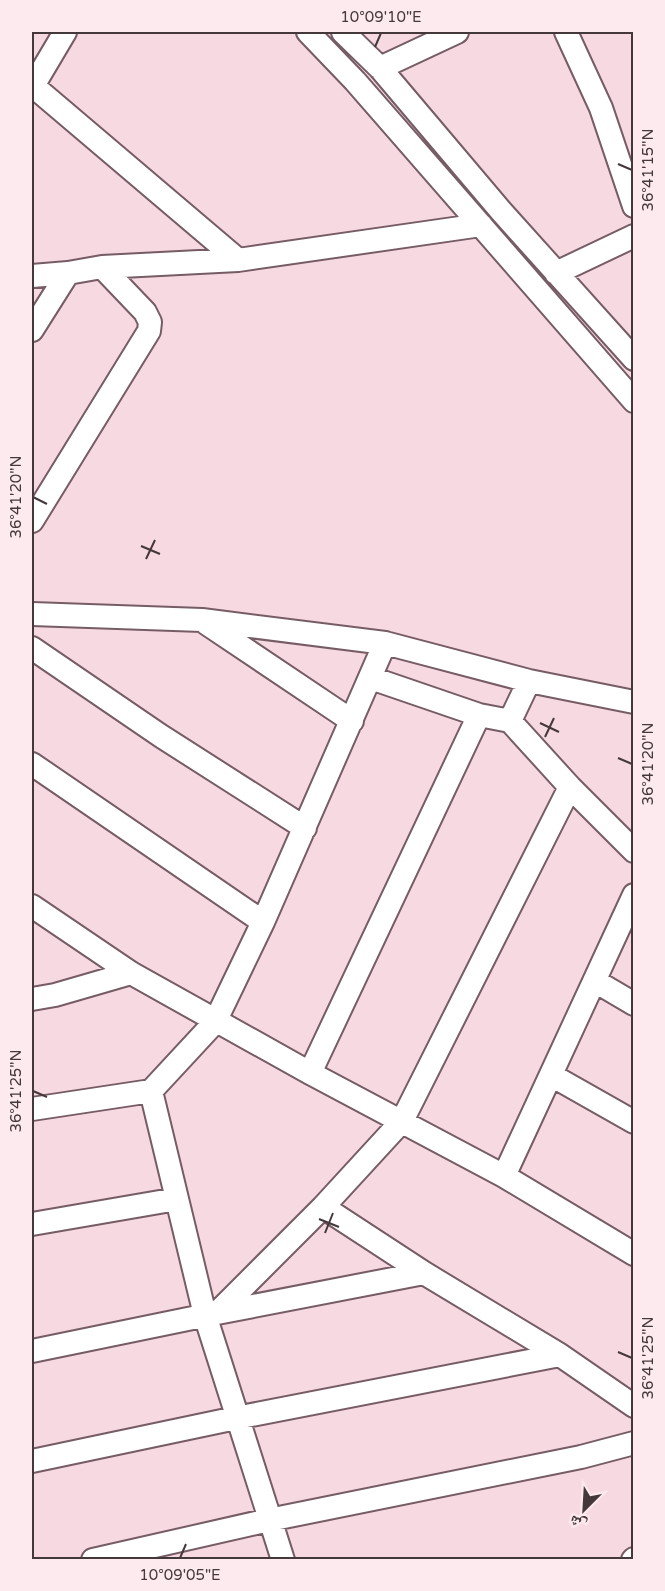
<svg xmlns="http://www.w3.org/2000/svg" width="665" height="1591" viewBox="0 0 665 1591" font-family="'Varela Round','Noto Naskh Arabic',sans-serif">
	<rect width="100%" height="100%" fill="#f7d9e2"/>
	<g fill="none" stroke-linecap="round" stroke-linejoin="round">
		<!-- street casing -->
		<g stroke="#765c64" stroke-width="26">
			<path id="street" d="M308,32L355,81L634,401
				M343,32L380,68L501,211L634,359
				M566,32L601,108L634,206
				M380,68L457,32
				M32,85L238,260
				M33,86L65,32
				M556,273L634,236
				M32,276L68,273L102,267L238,260L481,225
				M32,330L68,273
				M32,521L149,331L150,322L145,312L102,267
				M32,614L202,620L385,643L263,922L215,1022L151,1091
				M206,623L352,721
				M385,643L529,681L634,702
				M32,648L161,736L305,828
				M371,678L479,715L510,721L570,787L634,851
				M510,721L529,681
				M32,764L263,922
				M32,906L131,973L310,1073L504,1176L634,1254
				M595,981L634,1004
				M32,999L55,995L131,973
				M310,1073L479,715
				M551,1075L634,1122
				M32,1109L151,1091L205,1315L283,1560
				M504,1176L634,895
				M323,1207L424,1273L560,1355L634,1406
				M32,1224L177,1199
				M217,1313L424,1273
				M32,1351L217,1313L323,1207L402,1121L570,787
				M32,1461L236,1418L560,1355
				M93,1560L269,1520L581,1457L634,1443
				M633,1560L634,1559"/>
		</g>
		<!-- street -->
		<use href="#street" stroke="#fff" stroke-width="22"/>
	</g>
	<!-- ticks -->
	<path fill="none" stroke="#44383b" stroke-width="2" d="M375,47L381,33M618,164L632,170M33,497L47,504M141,546L160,554M146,559L155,540M540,723L559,732M545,737L554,718M618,758L632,764M33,1091L47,1097M319,1219L339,1227M325,1233L333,1213M618,1352L632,1358M180,1558L186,1544"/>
	<!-- border -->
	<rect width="665" height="1591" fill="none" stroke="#fdeaef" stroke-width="66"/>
	<!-- north arrow -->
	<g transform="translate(584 1510) rotate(204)" stroke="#fdeaef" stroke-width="4.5" paint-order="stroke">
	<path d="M0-4.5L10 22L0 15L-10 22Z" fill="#44383b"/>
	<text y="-9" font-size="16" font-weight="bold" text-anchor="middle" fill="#44383b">ش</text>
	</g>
	<rect x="33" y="33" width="599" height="1525" fill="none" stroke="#44383b" stroke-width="2"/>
	<g font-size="15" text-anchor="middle" fill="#44383b">
		<text x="381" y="22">10°09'10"E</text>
		<text transform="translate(648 170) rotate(-90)" y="5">36°41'15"N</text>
		<text transform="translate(16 497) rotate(-90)" y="5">36°41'20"N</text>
		<text transform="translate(648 764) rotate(-90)" y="5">36°41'20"N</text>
		<text transform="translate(16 1091) rotate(-90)" y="5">36°41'25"N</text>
		<text transform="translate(648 1358) rotate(-90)" y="5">36°41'25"N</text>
		<text x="180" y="1580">10°09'05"E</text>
	</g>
</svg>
